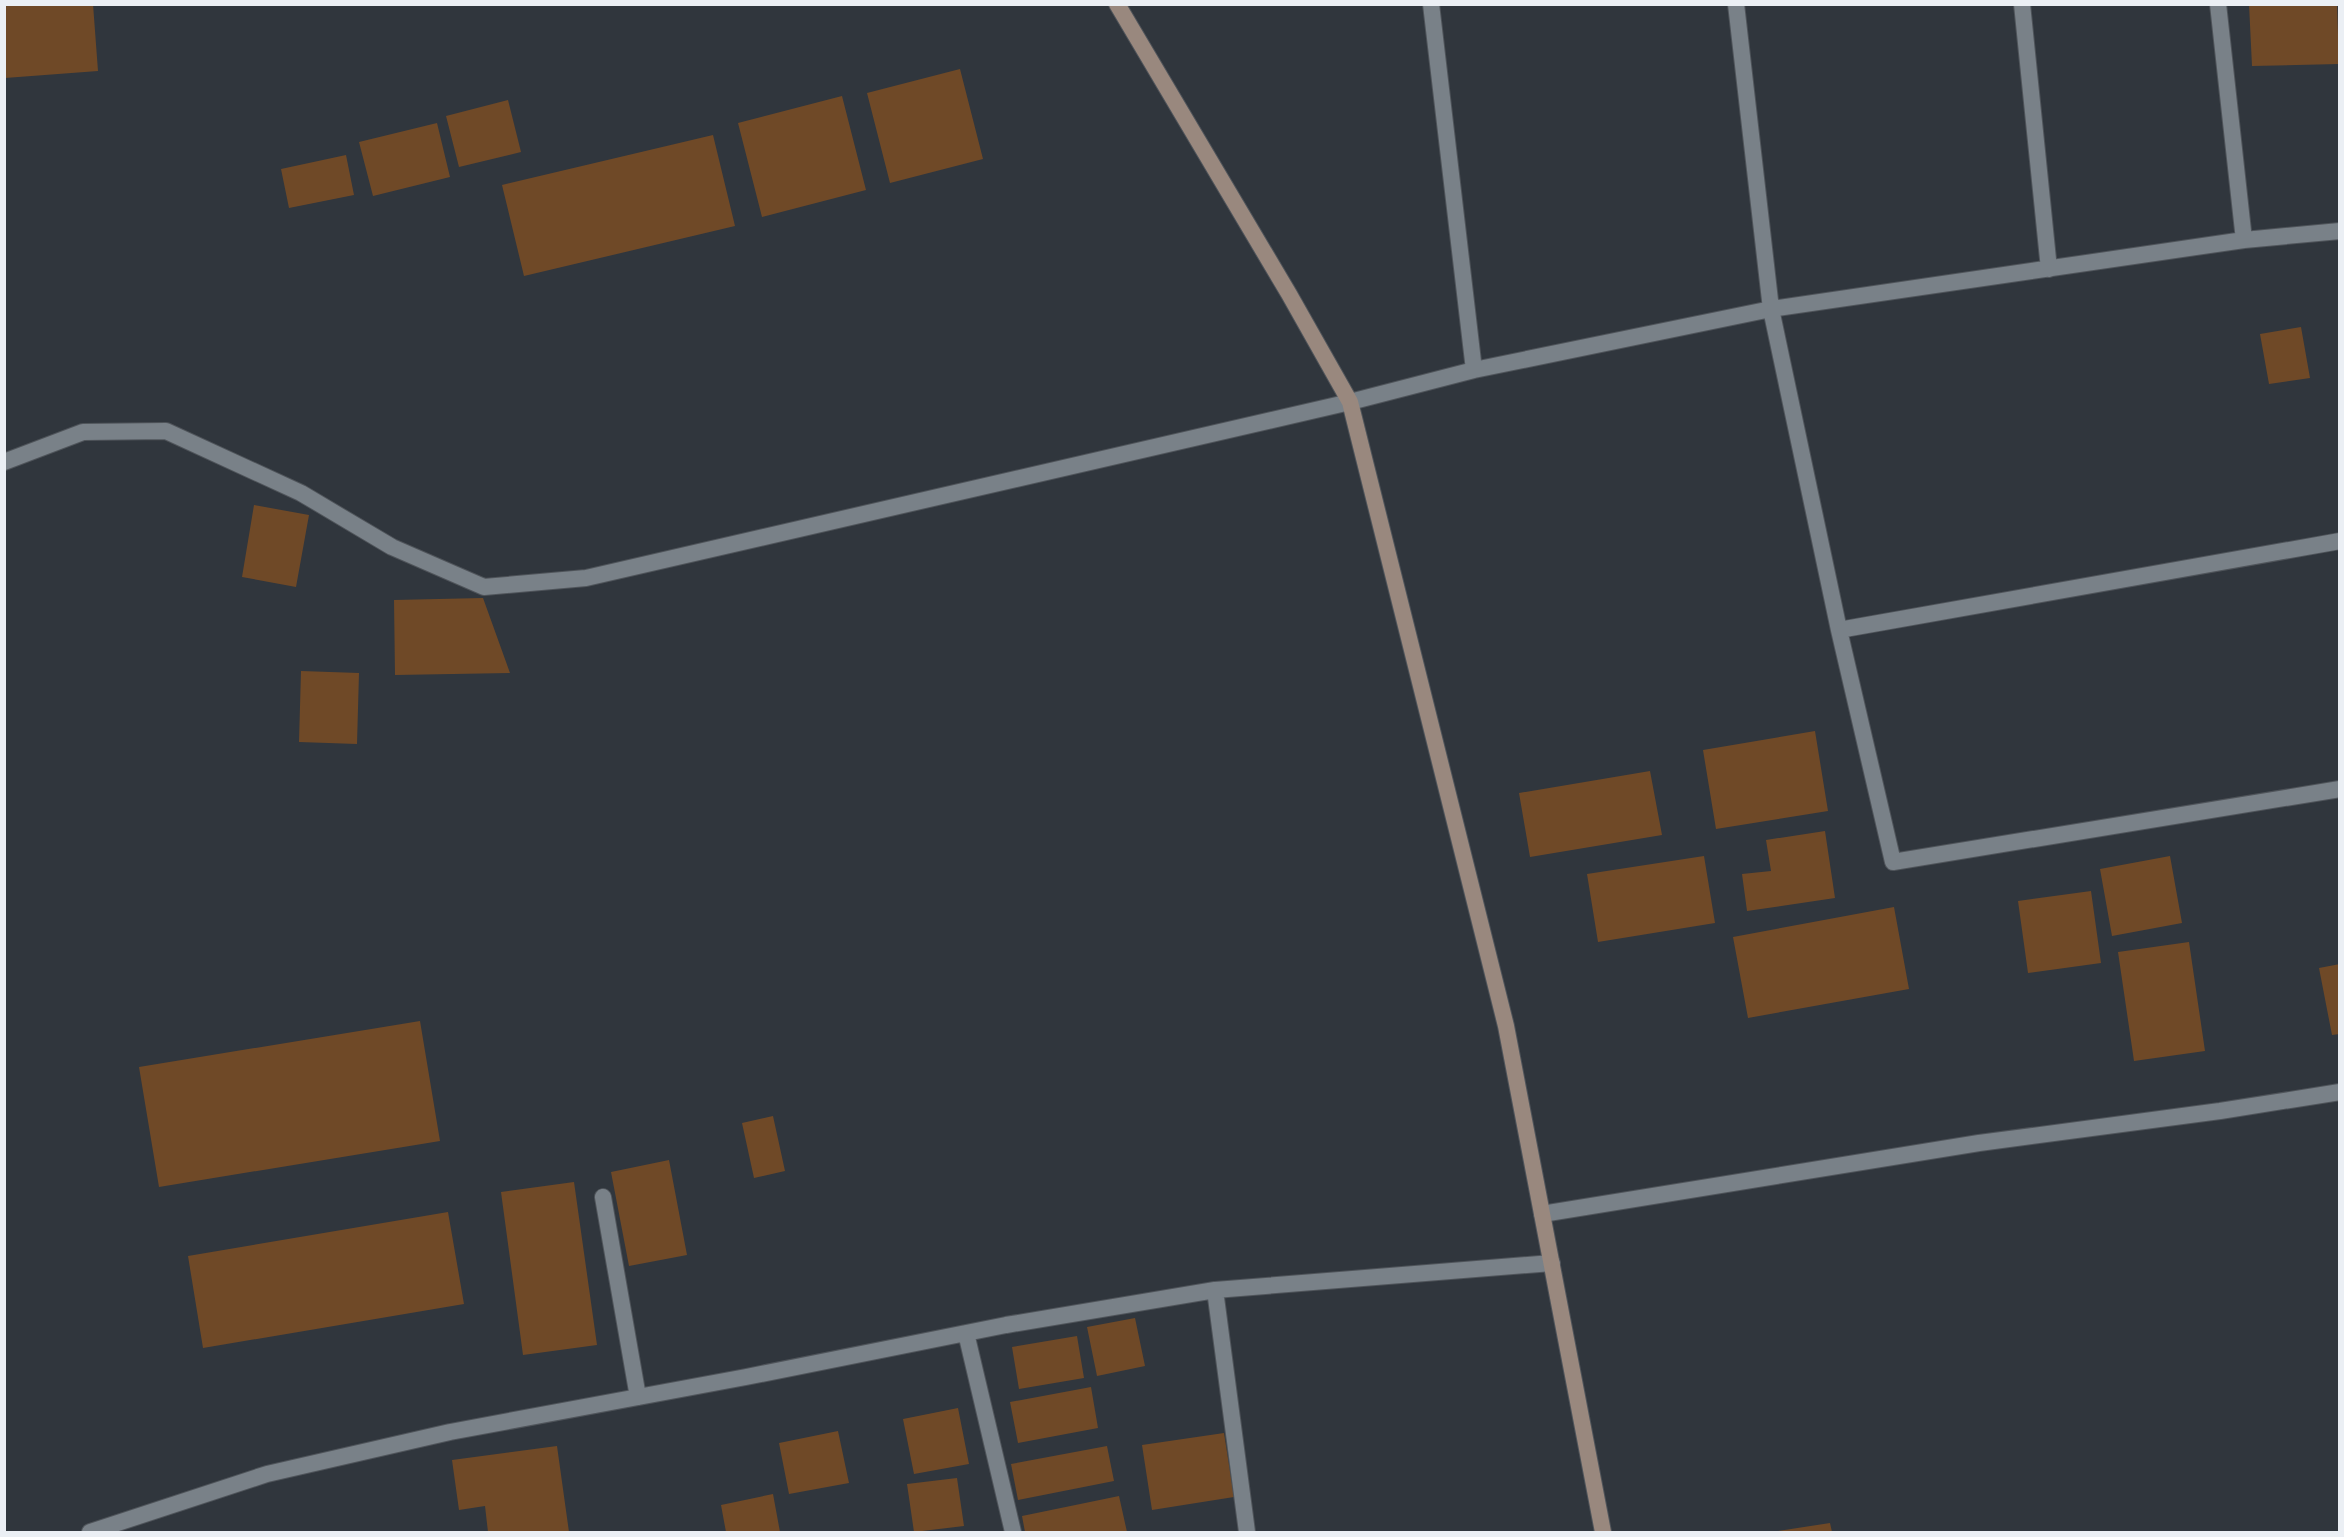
<svg xmlns="http://www.w3.org/2000/svg" width="2344" height="1537" viewBox="0 0 2344 1537" font-family="Jost,sans-serif">
	<rect width="100%" height="100%" fill="#30363d"/>
	<!-- building -->
	<path fill="#6f4927" d="M5,4H93L98,71L5,78Z
		M2249,4H2337L2339,64L2252,66Z
		M960,69L983,159L890,183L867,93Z
		M842,96L866,190L762,217L738,123Z
		M508,100L521,152L459,167L446,116Z
		M437,123L450,177L373,196L359,142Z
		M713,135L735,226L524,276L502,185Z
		M346,155L354,195L289,208L281,169Z
		M2301,327L2310,378L2269,384L2260,334Z
		M254,505L309,515L296,587L242,577Z
		M483,598L510,673L395,675L394,600Z
		M301,671L359,673L357,744L299,742Z
		M1815,731L1828,811L1716,829L1703,750Z
		M1650,771L1662,835L1530,857L1519,793Z
		M1825,831L1835,898L1747,911L1742,874L1771,871L1766,840Z
		M1704,856L1715,923L1598,942L1587,874Z
		M2170,856L2182,923L2112,936L2100,869Z
		M2091,891L2101,963L2028,973L2018,901Z
		M1894,907L1909,989L1748,1018L1733,937Z
		M2189,942L2205,1051L2134,1061L2118,952Z
		M2340,964V1034L2332,1035L2319,968Z
		M420,1021L440,1141L159,1187L139,1067Z
		M773,1116L785,1171L754,1178L742,1123Z
		M669,1160L687,1255L629,1266L611,1172Z
		M574,1182L597,1345L523,1355L501,1192Z
		M448,1212L464,1304L203,1348L188,1256Z
		M1135,1318L1145,1366L1097,1376L1087,1327Z
		M1077,1336L1084,1378L1019,1389L1012,1347Z
		M1091,1387L1098,1428L1018,1443L1010,1402Z
		M958,1408L969,1464L914,1474L903,1419Z
		M838,1431L849,1483L789,1494L779,1443Z
		M1224,1433L1234,1497L1152,1510L1142,1445Z
		M557,1446L569,1532H488L485,1506L459,1510L452,1460Z
		M1107,1446L1114,1481L1018,1500L1011,1464Z
		M957,1478L964,1526L914,1532L907,1484Z
		M773,1494L780,1532H726L721,1505Z
		M1119,1496L1127,1532H1025L1022,1516Z
		M1830,1523L1832,1532H1778V1531Z"/>
	<g fill="none" stroke-linecap="round" stroke-linejoin="round">
		<!-- minor casing -->
		<g stroke="#4f545a" stroke-width="18">
			<path id="minor" d="M1431,4L1474,370
				M1736,4L1771,309L1839,630L1893,862L2340,789
				M2022,4L2049,269
				M2218,4L2244,240
				M4,462L83,432L166,431L301,493L392,547L484,587L586,578L1350,402L1474,370L1771,309L2244,240L2340,231
				M1839,630L2340,541
				M603,1197L638,1397
				M1542,1214L1979,1143L2220,1111L2340,1092
				M1215,1290L1247,1532
				M966,1333L1013,1532
				M90,1532L267,1474L450,1432L746,1377L1006,1325L1215,1290L1552,1263"/>
		</g>
		<!-- secondary casing -->
		<g stroke="#4f545a" stroke-width="18">
			<path id="secondary" d="M1117,4L1289,294L1350,402L1506,1026L1603,1532"/>
		</g>
		<!-- minor -->
		<use href="#minor" stroke="#798188" stroke-width="16"/>
		<!-- secondary -->
		<use href="#secondary" stroke="#99887e" stroke-width="16"/>
	</g>
	<!-- border -->
	<rect width="2344" height="1537" fill="none" stroke="#ebeff4" stroke-width="12"/>
</svg>
